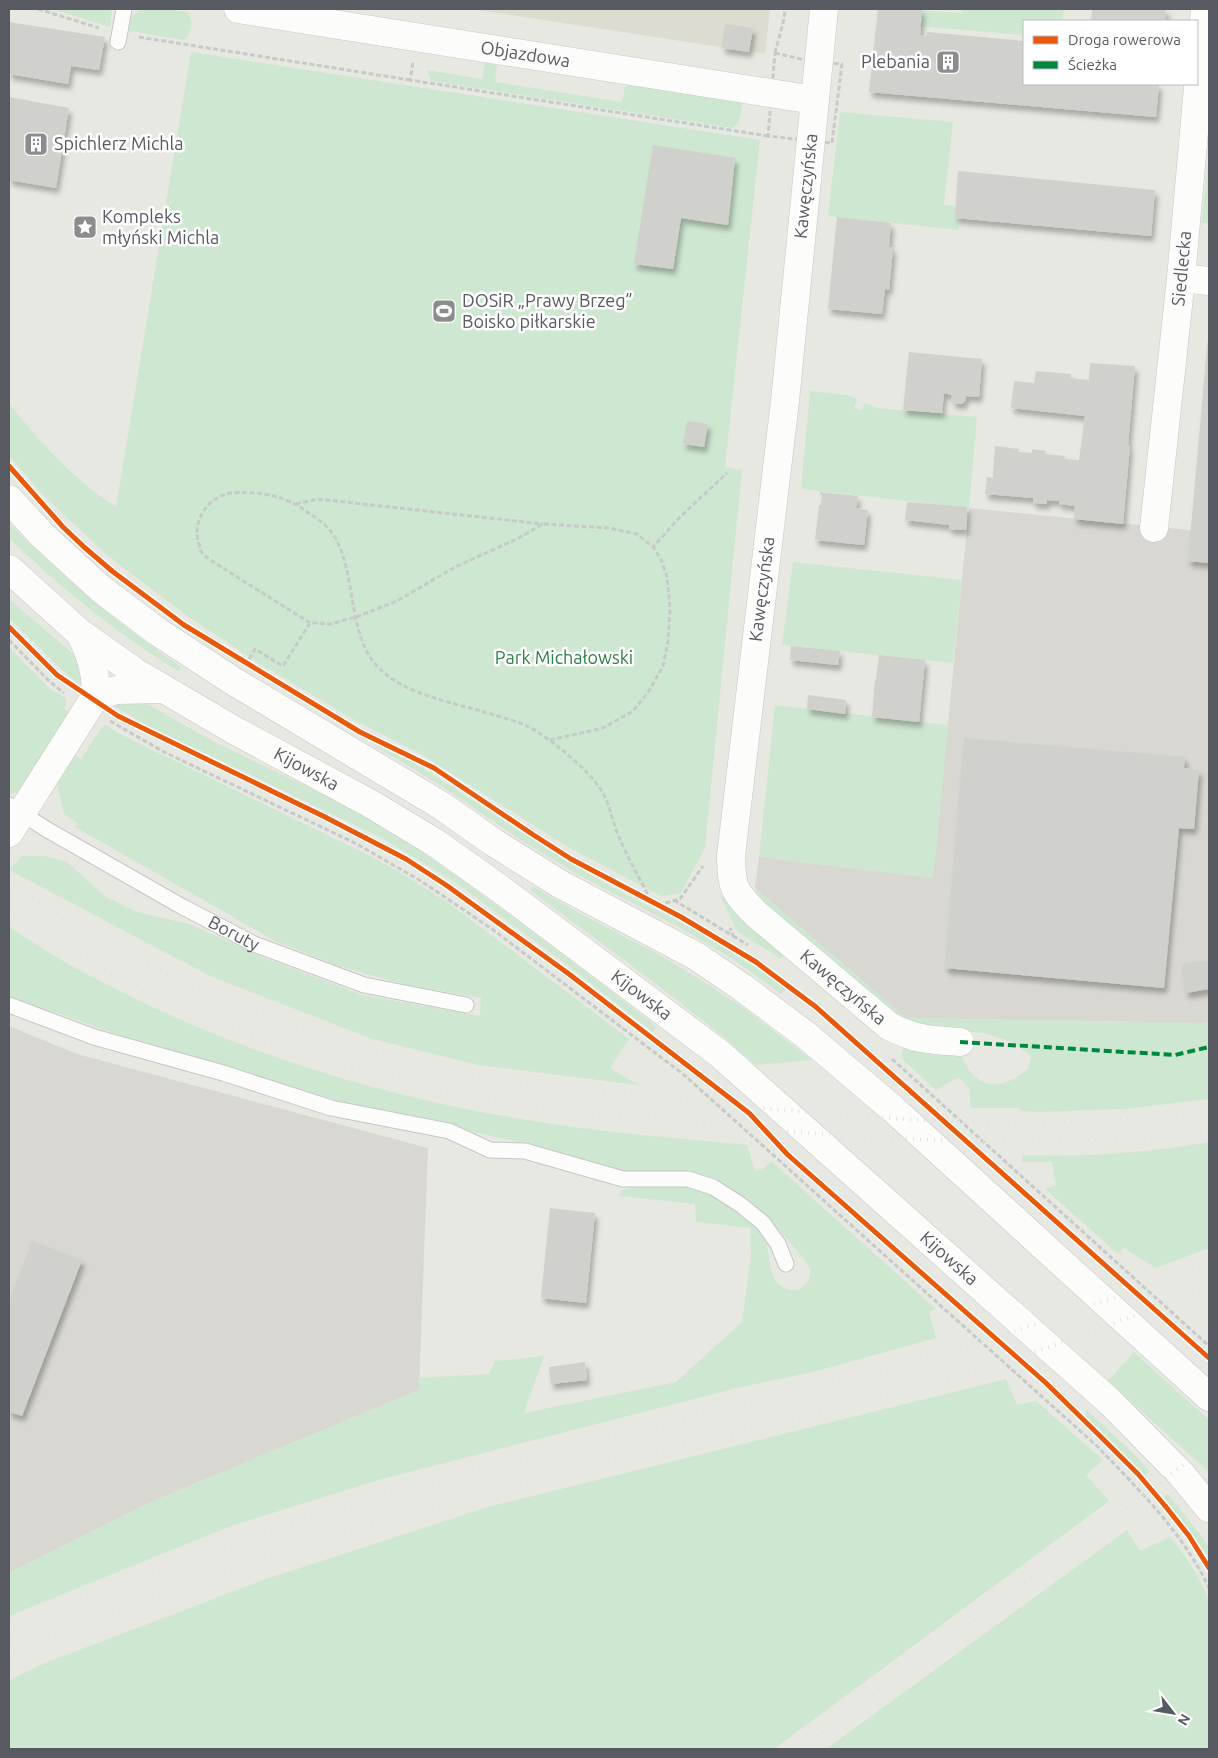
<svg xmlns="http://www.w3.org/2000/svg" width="1218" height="1758" viewBox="0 0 1218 1758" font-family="Ubuntu,sans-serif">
	<defs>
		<filter id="shadow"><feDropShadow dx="3" dy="5.5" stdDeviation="2.5" flood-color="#0004"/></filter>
	</defs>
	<rect width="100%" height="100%" fill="#e8e8e2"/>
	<!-- industrial -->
	<path fill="#d8d7d1" d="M969,508L1209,532V1021L1204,1023L906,1018L755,888L759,857L933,878Z
		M9,1026L77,1054L428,1148L419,1390L153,1501L9,1573Z"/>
	<!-- education -->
	<path fill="#dcdcd1" d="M472,9H770L765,54Z"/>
	<!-- green -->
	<path fill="#cee7d0" d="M52,9H112L110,27Z
		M141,9H164L187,12L192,21L190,33L184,40L129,31L131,18Z
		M962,9H1064L1062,21H1024V35L916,26L918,10L961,13Z
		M191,52L760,140L725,467L742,470L705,848L681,893L662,896L571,849L421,754L358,722L257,662L187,616L108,556L42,494L9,455V403C38,440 76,482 116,507Z
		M492,61L497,66L495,82L622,102L625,87L631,83L743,100L739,122L732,128L431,81L427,70L482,79L485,62Z
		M840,112L953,122L944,205L956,206L955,218L961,219L958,230L828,216Z
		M1209,153V216L1208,223H1202Z
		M810,391L847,395L857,399L854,408L862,410L865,403L877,408L977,417L969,508L801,489Z
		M9,523C61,577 119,624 181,667L178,671C117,633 60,588 9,538Z
		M793,562L962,580L953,663L782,645Z
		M9,599L77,657L83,687L62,670L9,618Z
		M9,647L50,689L66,698V705L64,709L71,713L19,792L9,794Z
		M128,701L140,702L149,705L218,744L331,798L396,834L468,884L574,963L657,1027L653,1032L566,964L455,882L382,838L143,723L114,706Z
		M775,705L948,725L933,878L759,857Z
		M106,725L122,735L360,851L398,871L450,904L629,1039L610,1068L639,1085L478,1065L372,1039L210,976L9,870L22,856H45L67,862L106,897L137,912L189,924L265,958L362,995L480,1016L481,998L407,985L338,966L277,942L75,827L77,823L64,814L57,784L74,755L81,759L102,727Z
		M374,745L417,764L553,853L610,886L704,935L759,970L786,989L781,994L731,958L675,925L582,877L519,839L443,787Z
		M532,886L581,914L667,959L704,982L745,1009L812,1060L756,1065C684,1002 606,947 530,890Z
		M755,888L906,1018L1204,1023L1209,1021V1099L1125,1109L1039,1112L1022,1111L1019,1108H971L969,1088L959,1077L936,1090L901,1058L903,1048L960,1053C964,1060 967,1069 972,1074C990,1093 1012,1082 1028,1069L1031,1056L1014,1043L984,1033L947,1030L900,1019L764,905L756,894Z
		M723,896L731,907L785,953L781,959L738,932L721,898Z
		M9,927C25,937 41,948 58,958C85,974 114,988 142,1002C272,1064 410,1103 553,1124C617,1134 682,1138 747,1145L755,1171L764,1168L771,1161L936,1309L929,1312L936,1338L813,1372L737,1388L382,1479L231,1526L9,1616V1573L153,1501L418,1390L419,1378L489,1374L495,1361L544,1356L524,1413L676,1382L742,1322L751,1255L750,1228L696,1222L695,1204L619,1196L622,1190C639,1186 681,1181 698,1186C705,1188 735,1205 742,1210C749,1216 760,1228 764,1236C771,1250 767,1271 777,1283C783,1290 791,1290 798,1290L808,1282L811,1271L804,1259L767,1216L745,1198L727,1186L701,1174L676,1171L648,1175L626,1174L580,1162L518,1142L349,1104L140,1043L66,1016L9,998Z
		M1209,1142V1248L1156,1268L1124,1248L1118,1254L1045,1189L1056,1185L1052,1162H1021L1023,1155C1086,1157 1147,1153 1209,1142Z
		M1134,1352L1209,1420V1472L1108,1381Z
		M1006,1379L1017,1405L1036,1401L1103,1460L1086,1475L1109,1501L774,1749H9V1680L45,1663L266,1579L488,1507Z
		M1086,1409L1138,1458L1150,1472L1145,1475L1086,1416Z
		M1168,1494L1203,1538L1209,1547V1557L1164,1497Z
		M1127,1530L1140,1551L1170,1537C1186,1556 1199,1576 1209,1600V1749H826Z"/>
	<!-- building -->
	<path fill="#d0d0cc" filter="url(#shadow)" d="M878,9H922L920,35L926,36L927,32L1024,41V84H1159L1156,117L869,92Z
		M1092,9H1166L1165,21H1091Z
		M9,22L105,37L99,70L71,66L68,84L9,74Z
		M725,24L753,28L749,52L722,48Z
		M9,97L69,108L56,188L9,180Z
		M653,145L735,158L728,225L681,218L673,269L634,264Z
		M958,171L1155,190L1151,236L955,218Z
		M837,217L891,223L889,247L893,248L889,290L885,289L882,314L828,309Z
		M1208,337H1209V563L1188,561Z
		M909,352L982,359L979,397L966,396L965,401L962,404L954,403L951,399L952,395L944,393L942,413L903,410Z
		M1090,363L1135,366L1128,445H1130L1123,524L1074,519L1075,506L1059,504L1060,501L1047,500V504L1033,503V498L985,494L987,477L993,478L995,446L1019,449L1018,452L1032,453V449L1046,451L1045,454L1065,456L1064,459L1079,460L1085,416L1011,408L1014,381L1034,383L1036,371L1071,374L1070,378L1089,380Z
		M687,421L708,424L704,447L683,444Z
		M820,492L858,496L856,508L868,510L864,545L815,540L819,505H821L822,495H820Z
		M907,502L967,507L966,530L949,529V525L905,520Z
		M791,646L840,651L838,665L790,660Z
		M879,655L925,660L919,722L872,717L875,680H876Z
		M808,695L846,700L845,714L807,709Z
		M964,738L1185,757L1184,768L1199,770L1194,829L1179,828L1164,988L945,968Z
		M1209,960V989L1186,993L1182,964Z
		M550,1208L595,1213L586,1303L541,1298Z
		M32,1241L82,1260L22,1416L9,1412V1302Z
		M585,1362L587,1380L551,1384L549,1367Z"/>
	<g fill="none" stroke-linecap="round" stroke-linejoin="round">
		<!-- service casing -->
		<g stroke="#c6c6c6" stroke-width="17">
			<g id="service">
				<path d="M118,42L124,9"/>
				<path id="s1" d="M9,805L46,829L181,906L254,944L364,985L466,1005"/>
				<path d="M9,1005L94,1037L223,1073L331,1108L449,1131L490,1150L525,1151L623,1179H688L713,1187L741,1205L763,1223L778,1244L786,1264"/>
			</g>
		</g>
		<!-- minor casing -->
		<g stroke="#c6c6c6" stroke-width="29">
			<g id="minor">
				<path id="s2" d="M238,9L814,100"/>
				<path id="s3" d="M824,9L785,401L731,856C732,889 733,890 756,914L889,1026C916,1040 930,1040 960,1042"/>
				<path d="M1181,278L1209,281"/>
				<path id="s4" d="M1154,528L1181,278L1205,9"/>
				<path d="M95,697L116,690L162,689"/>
				<path d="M9,833L95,697C98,675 90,653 80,633"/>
			</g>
		</g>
		<!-- tertiary casing -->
		<g stroke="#c6c6c6" stroke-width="29">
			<g id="tertiary">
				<path d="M9,499L42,535L101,589L158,632L233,681L442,806L493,842L560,884L696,956L743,988L807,1036L893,1109L1209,1397"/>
				<path id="s5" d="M9,569L80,633L135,672L232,729L371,804L434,842L499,888L720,1054L1110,1402L1181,1474L1209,1508"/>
			</g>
		</g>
		<!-- path -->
		<path stroke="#c5cbc9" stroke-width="3" stroke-dasharray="5 2.5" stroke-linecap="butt" d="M38,9L99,28
			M139,37L410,80
			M775,53L818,63L842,64L832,143L768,136Z
			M775,53L784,19L785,9
			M413,63L410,80L768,136
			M296,504L318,499L543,524
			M310,623L212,561C208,558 203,555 201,551C199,548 199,543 198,540C193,519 209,496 231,493C258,491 284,495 306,511C313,516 321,521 327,527C359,560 344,633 378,667C403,693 445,701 478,710C493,715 510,719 525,725C547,735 586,768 600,788C610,803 612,821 619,837C628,859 641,880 651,901
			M9,640L49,681L64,693
			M249,659L255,649L283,666L310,623L330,624L356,617L397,601L455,567L519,538L543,524L609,528L637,534L653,547L680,517L727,473
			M110,721L164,752L355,843L421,881L492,929L683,1074L1098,1447C1139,1490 1184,1534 1209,1588
			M550,740L603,728L633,711L649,691L663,666L668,641L670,608L667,577L661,559L653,547
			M674,900L733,936L730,928
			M658,905L680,899L703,866
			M733,936L748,945
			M892,1059L1209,1346"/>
		<!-- service -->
		<use href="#service" stroke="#fcfcfb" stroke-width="15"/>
		<!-- minor -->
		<use href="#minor" stroke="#fcfcfb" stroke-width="28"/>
		<!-- tertiary -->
		<use href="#tertiary" stroke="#fcfcfb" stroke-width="28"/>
		<!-- rail -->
		<path stroke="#e2e3e2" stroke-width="4" stroke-dasharray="1 6" stroke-linecap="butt" d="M9,883C147,977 303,1042 468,1073C568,1092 671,1100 772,1109C918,1122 1064,1131 1209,1110
			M9,912C164,1018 341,1076 525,1105C562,1111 599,1114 636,1118C694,1123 752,1129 810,1133C917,1140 1022,1145 1128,1138C1155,1136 1183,1134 1209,1130
			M9,1630C157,1567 308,1515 463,1474C713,1408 970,1362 1209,1260
			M9,1655C75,1628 141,1601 209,1577C296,1546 386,1521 475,1497C630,1457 787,1424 941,1381C1033,1355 1122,1322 1209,1285
			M800,1749L1209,1446"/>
		<!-- quiet -->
		<path stroke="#00873e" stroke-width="4" stroke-dasharray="8 4" stroke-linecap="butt" d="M960,1042L1175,1055L1209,1047"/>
		<!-- cycleway casing -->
		<g stroke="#fff" stroke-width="8">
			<path id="cycleway" d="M9,466L63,527L84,547L112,571L184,625L360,732L434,768L532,834L571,859L681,917L756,962L816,1007L1209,1358
				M9,627L57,675L118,716L325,817L406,859L446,885L569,974L749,1113L788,1155L1046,1383L1100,1436L1138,1474L1166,1507L1189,1536L1209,1568"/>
		</g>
		<!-- cycleway -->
		<use href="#cycleway" stroke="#e8590c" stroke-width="5"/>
	</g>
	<!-- icons -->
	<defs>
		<g id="building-square" transform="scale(1.25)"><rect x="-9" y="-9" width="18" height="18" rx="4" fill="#8a8c8e" stroke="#fff"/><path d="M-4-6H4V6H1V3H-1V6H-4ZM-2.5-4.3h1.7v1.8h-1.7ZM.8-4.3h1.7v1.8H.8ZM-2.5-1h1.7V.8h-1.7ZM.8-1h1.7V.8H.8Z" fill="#fff"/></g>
		<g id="sight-square" transform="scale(1.25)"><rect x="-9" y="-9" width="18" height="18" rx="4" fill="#8a8c8e" stroke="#fff"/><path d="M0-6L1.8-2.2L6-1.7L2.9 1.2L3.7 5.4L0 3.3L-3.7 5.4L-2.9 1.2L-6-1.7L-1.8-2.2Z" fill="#fff"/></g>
		<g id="stadium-square" transform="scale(1.25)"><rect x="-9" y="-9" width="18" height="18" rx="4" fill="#8a8c8e" stroke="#fff"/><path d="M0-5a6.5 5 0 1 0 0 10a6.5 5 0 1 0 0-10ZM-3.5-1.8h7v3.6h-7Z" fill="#fff"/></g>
	</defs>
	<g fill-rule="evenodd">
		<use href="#building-square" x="948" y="62"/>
		<use href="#building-square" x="36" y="144"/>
		<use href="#sight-square" x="85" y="227"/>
		<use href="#stadium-square" x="444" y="311"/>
	</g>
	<g text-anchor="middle" stroke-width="5" stroke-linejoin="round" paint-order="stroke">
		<!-- street labels -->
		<g font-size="18" fill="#585a61" stroke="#fff">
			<text dy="6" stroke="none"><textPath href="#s2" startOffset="291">Objazdowa</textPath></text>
			<text transform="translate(806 186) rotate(-84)" y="6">Kawęczyńska</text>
			<text dy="6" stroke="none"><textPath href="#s4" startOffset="261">Siedlecka</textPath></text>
			<text transform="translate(762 589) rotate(-83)" y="6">Kawęczyńska</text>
			<text dy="6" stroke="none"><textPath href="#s5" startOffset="360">Kijowska</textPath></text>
			<text dy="6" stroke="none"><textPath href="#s1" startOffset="259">Boruty</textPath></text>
			<text dy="6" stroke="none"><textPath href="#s3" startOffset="1032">Kawęczyńska</textPath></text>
			<text dy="6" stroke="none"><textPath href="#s5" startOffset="765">Kijowska</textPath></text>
			<text dy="6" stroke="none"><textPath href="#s5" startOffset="1170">Kijowska</textPath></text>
		</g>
		<!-- poi labels -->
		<g font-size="18" fill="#585a61" stroke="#fff" text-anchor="start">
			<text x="930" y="68" text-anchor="end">Plebania</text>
			<text x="54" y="150">Spichlerz Michla</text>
			<text x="102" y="223">Kompleks<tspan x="102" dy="21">młyński Michla</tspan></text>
			<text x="462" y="307">DOSiR „Prawy Brzeg”<tspan x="462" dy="21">Boisko piłkarskie</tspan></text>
		</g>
		<!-- park labels -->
		<g font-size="18" fill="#2e8342" stroke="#fff">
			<text x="564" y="664">Park Michałowski</text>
		</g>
	</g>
	<!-- border -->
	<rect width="1218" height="1758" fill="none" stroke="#585a61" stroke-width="20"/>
	<!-- legend -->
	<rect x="1023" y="20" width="175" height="65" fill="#ffffff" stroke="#bcbdc0"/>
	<rect x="1033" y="36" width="25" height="8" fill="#e8590c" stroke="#bcbdc0"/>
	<text x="1068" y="45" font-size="15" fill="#585a61">Droga rowerowa</text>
	<rect x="1033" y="61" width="25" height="8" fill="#00873e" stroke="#bcbdc0"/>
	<text x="1068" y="70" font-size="15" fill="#585a61">Ścieżka</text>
	<!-- north arrow -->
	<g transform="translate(1173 1713) rotate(121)" stroke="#ffffff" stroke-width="4" paint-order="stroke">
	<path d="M0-4L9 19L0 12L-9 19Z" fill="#585a61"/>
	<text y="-8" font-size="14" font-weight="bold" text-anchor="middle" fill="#585a61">N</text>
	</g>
</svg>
